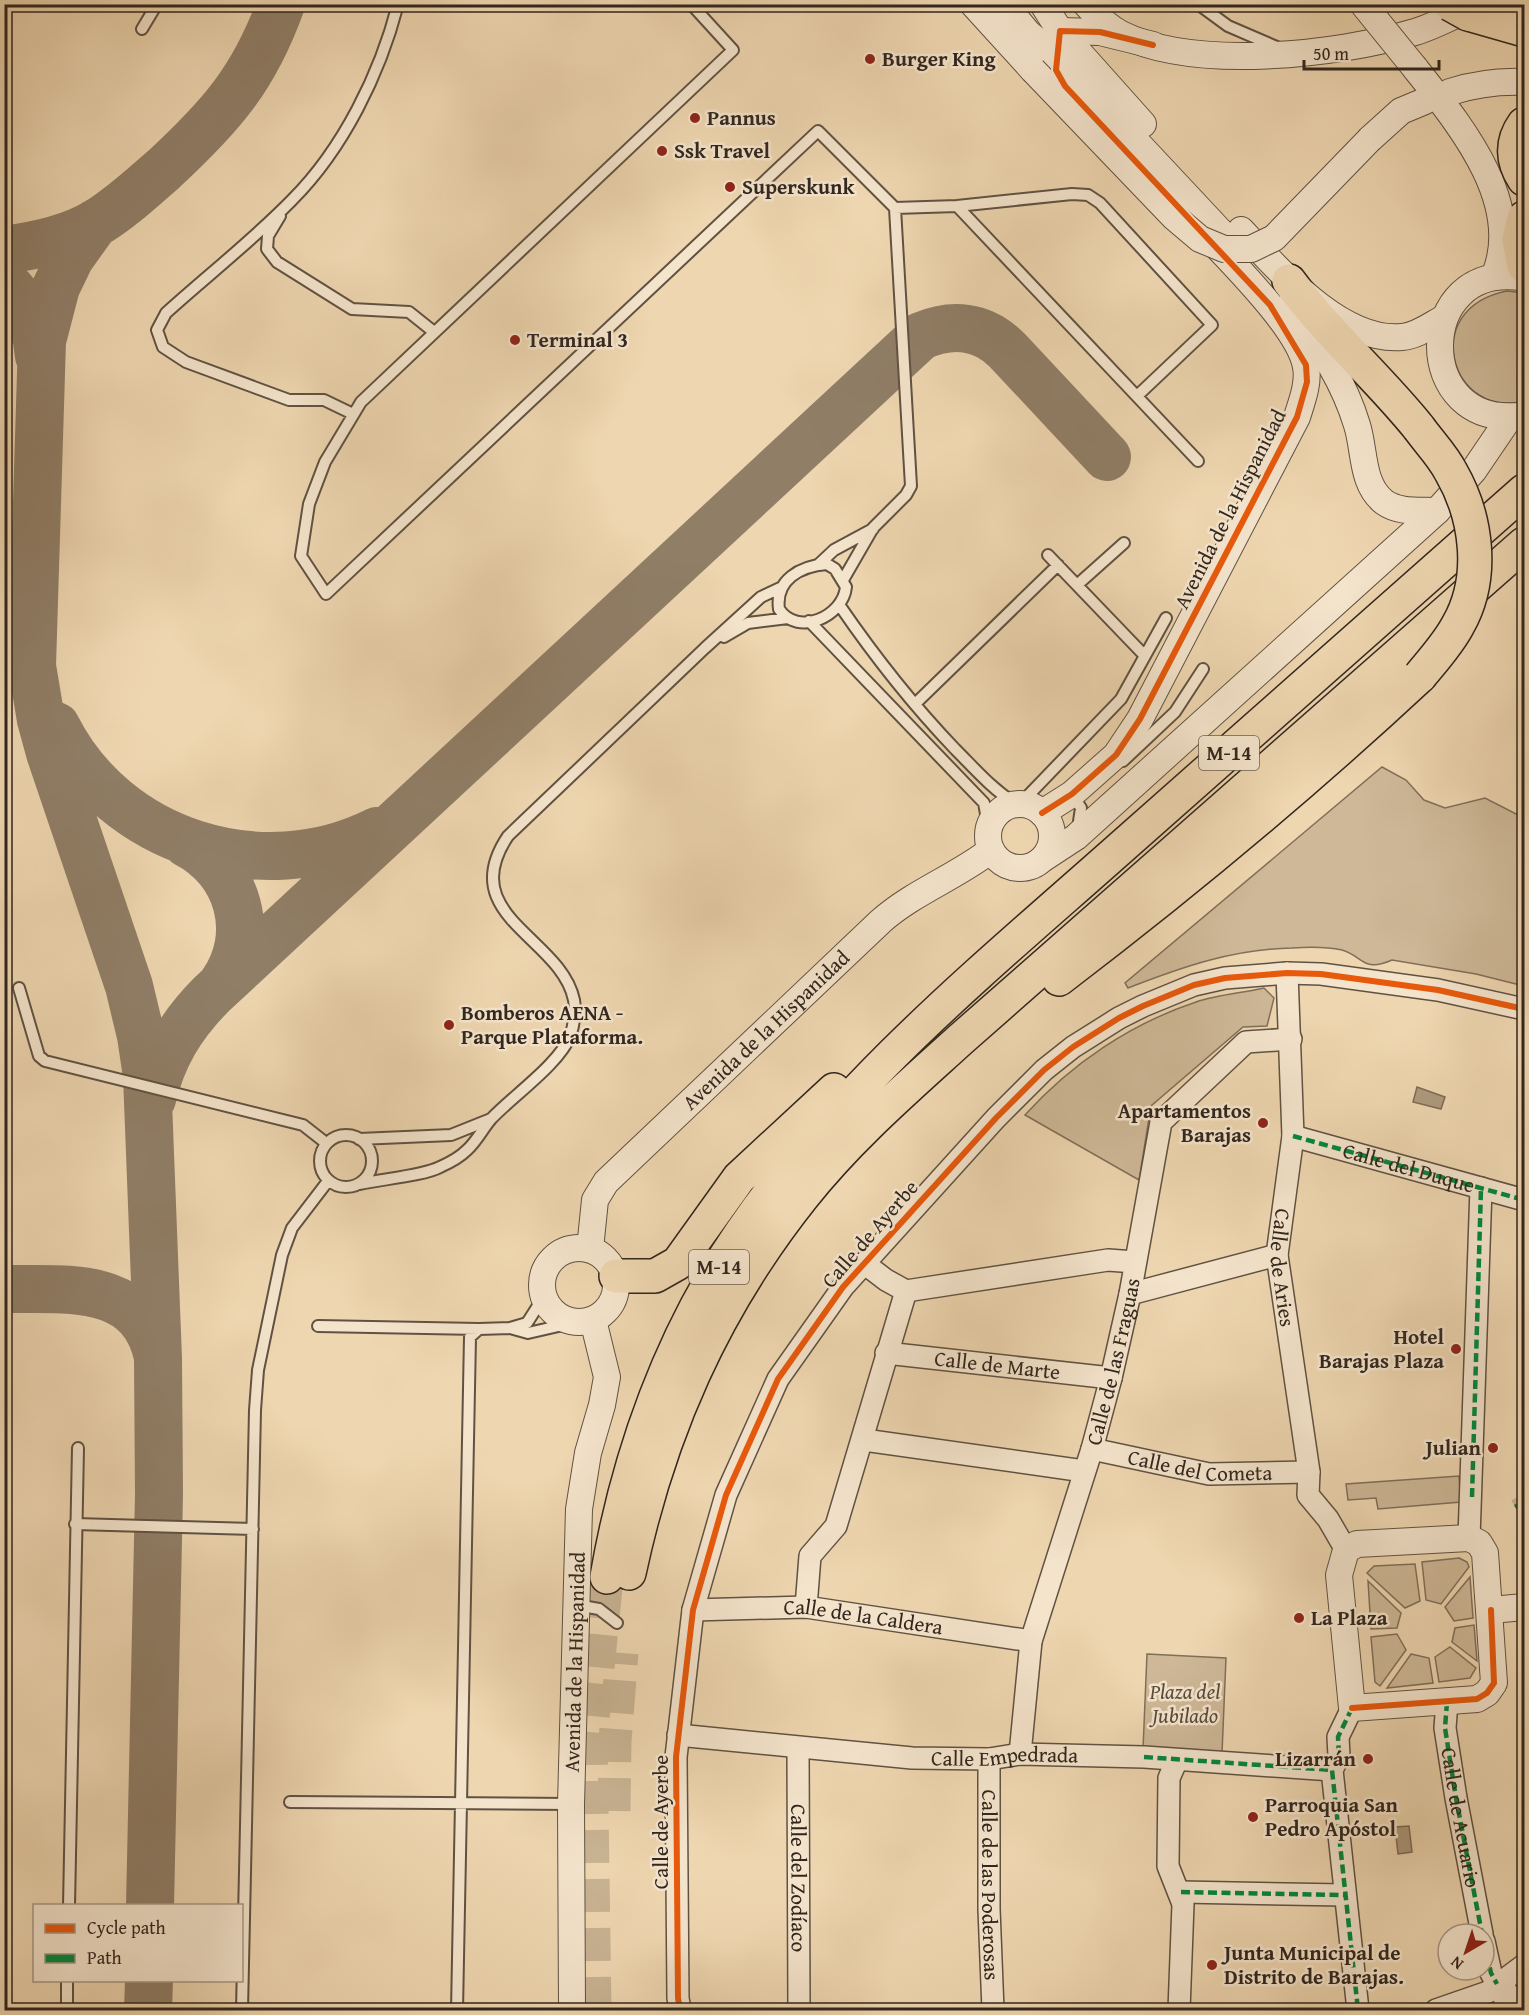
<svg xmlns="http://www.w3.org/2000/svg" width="1529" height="2015" viewBox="0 0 1529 2015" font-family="'Gentium Book Plus',serif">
	<rect width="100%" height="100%" fill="#eed6b0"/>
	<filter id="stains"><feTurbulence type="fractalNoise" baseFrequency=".00333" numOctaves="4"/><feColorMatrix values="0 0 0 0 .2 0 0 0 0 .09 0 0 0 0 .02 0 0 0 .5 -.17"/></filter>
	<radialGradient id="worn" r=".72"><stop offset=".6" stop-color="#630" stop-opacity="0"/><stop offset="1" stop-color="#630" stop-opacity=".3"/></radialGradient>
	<!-- green -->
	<path fill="#ceb897" stroke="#806f5a" stroke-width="1.5" d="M1507,291L1524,293V401C1452,420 1417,309 1507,291Z
		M1382,767L1406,780L1424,800L1445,808L1485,798L1524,818V986L1476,974L1392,960C1363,973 1363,956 1342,950C1328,947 1307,947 1292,948C1233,949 1182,967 1128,988L1125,983Z
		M1264,988L1274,998L1267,1026L1243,1027L1151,1106L1139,1180L1025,1115C1071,1064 1130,1024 1196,1002C1217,995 1242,993 1264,988Z
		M1459,1476L1461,1502L1378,1509L1376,1498L1348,1500L1346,1484Z
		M1459,1558L1467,1562L1469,1567L1441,1604L1426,1600L1422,1562Z
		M1415,1564L1420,1601L1405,1608L1367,1573L1374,1566Z
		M1470,1577L1473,1618L1454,1621L1445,1607Z
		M1368,1581L1401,1613L1397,1628L1371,1629Z
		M1474,1625L1477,1661L1452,1642L1455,1628Z
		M1397,1634L1406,1650L1380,1686L1375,1682L1371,1637Z
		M1450,1647L1476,1668L1470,1678L1439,1682L1435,1657Z
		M1147,1654L1226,1658L1222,1753L1143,1749Z
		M1411,1654L1429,1658L1433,1683L1387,1688Z"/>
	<!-- water -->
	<path fill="#ae9a7e" stroke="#7c6c58" stroke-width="1.5" d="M1417,1087L1445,1097L1441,1109L1413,1102Z
		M1409,1826L1412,1852L1398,1854L1395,1827Z"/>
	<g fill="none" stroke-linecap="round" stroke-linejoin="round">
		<!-- taxiway -->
		<path stroke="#907e67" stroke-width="48" d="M95,223L70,258L56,287L42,341L32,666L41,720L50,753L129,986L141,1036L147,1076L158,1359L159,1494L150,1906
			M4,250C35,246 69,239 96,223C121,208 142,188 164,169C221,116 254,79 281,4
			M4,282C26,302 37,327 39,356
			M56,726C115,843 261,889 377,831
			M186,843C239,870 257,935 222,984
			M152,1099C162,1057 181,1025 212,994L921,336C952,323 982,325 1007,350L1107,457
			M4,1289C66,1290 141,1279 158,1357
			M148,2010L149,1980"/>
		<!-- pedestrian-tunnel -->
		<path stroke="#c8b393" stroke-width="15" stroke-dasharray="15 8" stroke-linecap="butt" d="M1515,1507L1524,1502"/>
		<!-- motorway-tunnel -->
		<path stroke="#c8b393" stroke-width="33" stroke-dasharray="33 16" stroke-linecap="butt" d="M614,1811L615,1741L622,1653
			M595,2010L591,1739L607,1577"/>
		<!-- service casing -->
		<g stroke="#605242" stroke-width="14">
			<path id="service" d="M691,4L733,50L361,402L325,462L309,504L301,556L326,594L818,131L895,208L911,486L906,495L873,528L843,580
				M1198,4L1228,26L1279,48
				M142,29L157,4
				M957,206L1072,194L1088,195L1100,203L1212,325L1137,396
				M895,208L957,206L1198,461
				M280,216L268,236L267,249L277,262L352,309L409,312L434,332
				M353,414L324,400H289L186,362L163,347L157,330L166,313C208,275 253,240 292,200C343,149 380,74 398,4
				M1048,555L1145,656
				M827,564L835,569L846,587C843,617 797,637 779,609C775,580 800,566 827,564Z
				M818,565L834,550L873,529
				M1077,585L1124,543
				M840,606C875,657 912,704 955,749C975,769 992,789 1016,804
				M809,621L984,803L989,830
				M724,637L748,623L788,618
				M915,704L1058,565
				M1123,761L1175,712L1203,669
				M1072,794L1081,808L1078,828
				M1020,804L1121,699L1166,618
				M19,988L39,1056L45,1061L303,1125L326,1143
				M320 1161a26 26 0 1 1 52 0a26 26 0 1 1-52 0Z
				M359,1139L451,1135L491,1119
				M360,1184C381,1179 423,1176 440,1167C449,1163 460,1157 467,1150C477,1141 483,1128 492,1118C513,1096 560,1063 570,1036C574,1026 576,1011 574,1000C561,937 454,916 508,836L705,648L761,597L780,588
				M318,1326L479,1329
				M510,1328L527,1323L543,1298
				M75,1524L253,1529
				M576,1605L599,1609L617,1623
				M290,1802L571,1804
				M69,1906L78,1448
				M67,2010V1980
				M242,2010L255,1410L258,1370L282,1255L292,1228L328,1181
				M457,2010L470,1337L479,1329L510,1328L528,1333L576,1322"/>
		</g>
		<!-- minor casing -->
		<g stroke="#605242" stroke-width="24">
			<g id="minor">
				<path id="s1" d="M1287,973L1293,1136L1277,1255L1309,1472L1308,1495L1328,1519L1346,1550"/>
				<path d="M1293,1136L1524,1200"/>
				<path d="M865,1264L886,1280L906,1291"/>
				<path d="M906,1291L1108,1260L1135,1262"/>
				<path d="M1130,1294L1277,1255"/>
				<path id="s2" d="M886,1353L1111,1378"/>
				<path d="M864,1440L1084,1471"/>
				<path id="s3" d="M1092,1449L1209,1474L1309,1472"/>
				<path d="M1469,1538L1481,1188"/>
				<path d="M806,1607L810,1556L836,1526L906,1291"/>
				<path id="s4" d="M693,1610L806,1607L1031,1641"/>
				<path id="s5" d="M1447,1702L1445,1728L1456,1798L1482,1934"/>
				<path d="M1352,1708L1338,1737L1339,1756L1332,1770L1358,2010"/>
				<path id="s6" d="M678,1735L912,1758L989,1759L1020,1754L1144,1757L1332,1770"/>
				<path id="s7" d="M798,1748L799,2010"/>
				<path id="s8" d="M1020,1754L1031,1641L1092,1449L1111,1378L1130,1294L1161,1122L1246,1042L1291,1039"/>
				<path id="s9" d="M989,1759V1909L993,2010"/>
				<path d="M1177,1760L1169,1778L1168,1866L1183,1904L1179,2010"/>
				<path d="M1181,1892L1344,1895"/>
				<path d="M1484,1941L1491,1973L1497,1984"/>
				<path d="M680,2010L678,1998L676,1757L693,1610L726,1495L778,1379L843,1287L996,1118L1044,1070L1073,1047L1119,1018L1143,1006L1194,985L1225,978L1287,973L1321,974L1438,990L1524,1009"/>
				<path d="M1436,2010L1488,1992L1524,1965"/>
			</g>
		</g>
		<!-- tertiary casing -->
		<g stroke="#605242" stroke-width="28">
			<g id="tertiary">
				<path d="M973,4L1033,70"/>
				<path d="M1004,4L1028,33L1057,57L1232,244"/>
				<path d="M1043,4L1060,31L1143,124"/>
				<path d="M1086,4C1096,16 1108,27 1121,34C1195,71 1337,55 1415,32C1435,26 1455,15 1474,6"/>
				<path d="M1415,68C1459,124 1526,203 1494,277"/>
				<path d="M1450,92C1475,84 1498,81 1524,82"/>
				<path d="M1088,110L1065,86L1056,70L1060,31L1100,32L1153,45"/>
				<path d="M1370,139L1401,111L1425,101"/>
				<path d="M1241,230C1279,270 1341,343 1402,337C1417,336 1431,325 1444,318"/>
				<path d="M1289,306C1318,341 1344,382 1357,425C1365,450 1361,484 1384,502C1399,513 1419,510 1437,511"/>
				<path d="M1524,415C1411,433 1413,258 1524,278"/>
				<circle cx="1020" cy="836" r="32"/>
				<path d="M1042,813L1072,794L1116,755L1140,719L1297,417C1302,401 1309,383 1306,367C1300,330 1234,265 1208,237"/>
				<path d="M1044,858L1076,837L1437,511L1474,470L1510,417"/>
				<circle cx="579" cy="1285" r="37"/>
				<path id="s10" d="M590,1249L595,1200L606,1182L881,921C914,892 956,877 991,850"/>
				<path d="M1469,1538L1479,1543L1485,1553L1494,1683L1487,1693L1477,1699L1352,1708L1339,1575L1346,1550L1357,1544Z"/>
				<path d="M1491,1610L1524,1607"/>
				<path d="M1497,1984L1506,1995L1510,2010"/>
				<path id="s11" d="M572,2010L571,1804L579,1509L588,1453L602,1405L607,1377L593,1320"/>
			</g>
		</g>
		<!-- motorway casing -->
		<g stroke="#31261e" stroke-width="36">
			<path id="motorway" d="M1468,14L1524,30
				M1524,124C1511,142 1512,161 1524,179
				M1524,218L1519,240L1524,266
				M1289,281C1328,334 1378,377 1419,428
				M1059,979C1184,884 1305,783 1420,676
				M616,1276H655L678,1263L739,1178L834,1090
				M629,1573C659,1432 713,1309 803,1196C849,1138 906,1089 961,1039L1524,544
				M607,1577C628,1455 671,1335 741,1233C844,1082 989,965 1125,844C1258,727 1391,609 1524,491"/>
		</g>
		<!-- service -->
		<use href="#service" stroke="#f4e4cc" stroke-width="10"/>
		<!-- minor -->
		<use href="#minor" stroke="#f4e4cc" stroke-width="21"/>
		<!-- tertiary -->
		<use href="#tertiary" stroke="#f4e4cc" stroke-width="26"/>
		<!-- motorway -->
		<use href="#motorway" stroke="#eed6b0" stroke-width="33"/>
		<!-- tertiary-bridge casing -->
		<g stroke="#605242" stroke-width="28" stroke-linecap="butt">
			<path id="tertiary-bridge" d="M1363,4L1415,68
				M1033,70L1174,217L1200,239L1224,249H1251L1274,238L1370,139"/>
		</g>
		<!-- motorway-bridge casing -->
		<g stroke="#31261e" stroke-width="36" stroke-linecap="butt">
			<path id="motorway-bridge" d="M1450,4L1468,14
				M1419,428C1429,442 1443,456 1451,472C1477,517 1485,578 1458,625C1448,644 1433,660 1420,676"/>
		</g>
		<!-- tertiary-bridge -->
		<use href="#tertiary-bridge" stroke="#f4e4cc" stroke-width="26"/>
		<!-- motorway-bridge -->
		<use href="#motorway-bridge" stroke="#eed6b0" stroke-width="33"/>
		<!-- quiet -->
		<g stroke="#00873e" stroke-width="4.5" stroke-dasharray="9 4.5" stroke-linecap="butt">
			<path id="s12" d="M1293,1136L1524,1200"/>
			<path d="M1472,1497L1481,1188"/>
			<path d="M1515,1507L1524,1502"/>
			<path d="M1447,1702L1445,1728L1456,1798L1482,1934"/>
			<path d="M1352,1708L1338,1737L1339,1756L1332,1770L1358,2010"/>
			<path d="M1144,1757L1332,1770"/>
			<path d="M1181,1892L1344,1895"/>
			<path d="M1484,1941L1491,1973L1497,1984"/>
		</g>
		<!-- cycleway casing -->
		<g stroke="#f4e4cc" stroke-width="10">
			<path id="cycleway" d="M1042,813L1072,794L1116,755L1140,719L1297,417L1307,382L1306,365L1270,305L1065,86L1056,70L1060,31L1100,32L1153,45
				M1352,1708L1477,1699L1487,1693L1494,1683L1491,1610
				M680,2010L678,1998L676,1757L693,1610L726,1495L778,1379L843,1287L996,1118L1044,1070L1073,1047L1119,1018L1143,1006L1194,985L1225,978L1287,973L1321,974L1438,990L1524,1009"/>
		</g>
		<!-- cycleway -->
		<use href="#cycleway" stroke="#e8590c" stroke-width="6"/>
	</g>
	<!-- markers -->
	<g fill="#8f2418" stroke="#f4e4cc" stroke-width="2">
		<circle cx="870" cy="59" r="6"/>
		<circle cx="695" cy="118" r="6"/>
		<circle cx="662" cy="151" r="6"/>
		<circle cx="730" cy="187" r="6"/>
		<circle cx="515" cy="340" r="6"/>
		<circle cx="449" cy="1025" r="6"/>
		<circle cx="1263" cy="1123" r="6"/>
		<circle cx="1456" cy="1349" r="6"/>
		<circle cx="1493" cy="1448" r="6"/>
		<circle cx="1299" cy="1618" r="6"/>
		<circle cx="1368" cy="1759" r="6"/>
		<circle cx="1253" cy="1817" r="6"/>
		<circle cx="1212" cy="1965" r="6"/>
	</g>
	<g text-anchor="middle" stroke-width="5" stroke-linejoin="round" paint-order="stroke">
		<!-- shield labels -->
		<g fill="#f4e4cc" stroke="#6c5f52" stroke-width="1.5">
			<rect x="1199" y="736" width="60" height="34" rx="4.5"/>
			<rect x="689" y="1250" width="60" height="34" rx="4.5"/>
		</g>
		<g font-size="20" font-weight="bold" fill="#31261e">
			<text x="1229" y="760">M-14</text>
			<text x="719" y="1274">M-14</text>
		</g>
		<!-- poi labels -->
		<g font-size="21" font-weight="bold" fill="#31261e" stroke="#f4e4cc" text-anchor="start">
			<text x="882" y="66">Burger King</text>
			<text x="707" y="125">Pannus</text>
			<text x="674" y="158">Ssk Travel</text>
			<text x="742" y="194">Superskunk</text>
			<text x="527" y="347">Terminal 3</text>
			<text x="461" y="1020">Bomberos AENA -<tspan x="461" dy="24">Parque Plataforma.</tspan></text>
			<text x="1251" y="1118" text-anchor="end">Apartamentos<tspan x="1251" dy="24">Barajas</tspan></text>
			<text x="1444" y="1344" text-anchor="end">Hotel<tspan x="1444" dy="24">Barajas Plaza</tspan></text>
			<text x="1481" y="1455" text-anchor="end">Julian</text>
			<text x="1311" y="1625">La Plaza</text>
			<text x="1356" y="1766" text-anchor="end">Lizarrán</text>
			<text x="1265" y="1812">Parroquia San<tspan x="1265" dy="24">Pedro Apóstol</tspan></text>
			<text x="1224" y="1960">Junta Municipal de<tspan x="1224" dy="24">Distrito de Barajas.</tspan></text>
		</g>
		<!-- street labels -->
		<g font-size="21" fill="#31261e" stroke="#f4e4cc">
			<text transform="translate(1230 509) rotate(-63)" y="7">Avenida de la Hispanidad</text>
			<text dy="7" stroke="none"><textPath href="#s10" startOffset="291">Avenida de la Hispanidad</textPath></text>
			<text dy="7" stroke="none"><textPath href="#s12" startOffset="120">Calle del Duque</textPath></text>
			<text transform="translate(870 1234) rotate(-49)" y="7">Calle de Ayerbe</text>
			<text dy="7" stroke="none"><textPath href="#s1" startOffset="296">Calle de Aries</textPath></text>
			<text dy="7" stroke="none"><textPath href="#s8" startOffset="405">Calle de las Fraguas</textPath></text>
			<text dy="7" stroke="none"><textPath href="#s2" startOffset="112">Calle de Marte</textPath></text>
			<text dy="7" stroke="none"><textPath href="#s3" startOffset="110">Calle del Cometa</textPath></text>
			<text dy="7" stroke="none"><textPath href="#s4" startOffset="171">Calle de la Caldera</textPath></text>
			<text dy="7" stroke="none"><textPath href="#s11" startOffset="348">Avenida de la Hispanidad</textPath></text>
			<text dy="7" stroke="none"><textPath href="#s6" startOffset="328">Calle Empedrada</textPath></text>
			<text dy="7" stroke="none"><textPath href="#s5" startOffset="117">Calle de Acuario</textPath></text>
			<text transform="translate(661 1822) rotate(-90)" y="7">Calle de Ayerbe</text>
			<text dy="7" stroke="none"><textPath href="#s7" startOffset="130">Calle del Zodíaco</textPath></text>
			<text dy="7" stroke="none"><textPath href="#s9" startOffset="126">Calle de las Poderosas</textPath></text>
		</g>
		<!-- park labels -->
		<g font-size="21" font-style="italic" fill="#584a3c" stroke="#f4e4cc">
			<text x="1185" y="1699">Plaza del<tspan x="1185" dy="24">Jubilado</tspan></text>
		</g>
	</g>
	<!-- margin -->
	<rect width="1529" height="2015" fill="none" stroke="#eed6b0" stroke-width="24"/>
	<rect x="6" y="6" width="1517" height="2003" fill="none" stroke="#31261e" stroke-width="3"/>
	<rect x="12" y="12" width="1505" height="1991" fill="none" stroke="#31261e" stroke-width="1.5"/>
	<!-- legend -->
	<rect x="33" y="1904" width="210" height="78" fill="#f4e4cc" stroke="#a69886" stroke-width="1.5"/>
	<rect x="45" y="1924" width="30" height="9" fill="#e8590c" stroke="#a69886" stroke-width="1.5"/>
	<text x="87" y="1934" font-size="18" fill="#31261e">Cycle path</text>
	<rect x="45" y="1954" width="30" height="9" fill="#00873e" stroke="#a69886" stroke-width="1.5"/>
	<text x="87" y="1964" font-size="18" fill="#31261e">Path</text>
	<!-- north arrow -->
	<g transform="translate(1466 1952) rotate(219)"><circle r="28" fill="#f4e4cc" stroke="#a69886" stroke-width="1.5"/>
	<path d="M0-4.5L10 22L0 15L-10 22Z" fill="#8f2418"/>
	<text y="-9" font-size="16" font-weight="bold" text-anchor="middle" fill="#31261e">N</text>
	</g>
	<!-- scale -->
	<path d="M1304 60v9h135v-9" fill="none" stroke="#31261e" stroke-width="3"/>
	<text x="1313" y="60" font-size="18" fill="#31261e" stroke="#f4e4cc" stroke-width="4.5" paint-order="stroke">50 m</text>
	<rect width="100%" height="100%" filter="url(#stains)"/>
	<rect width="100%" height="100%" fill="url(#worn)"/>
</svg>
